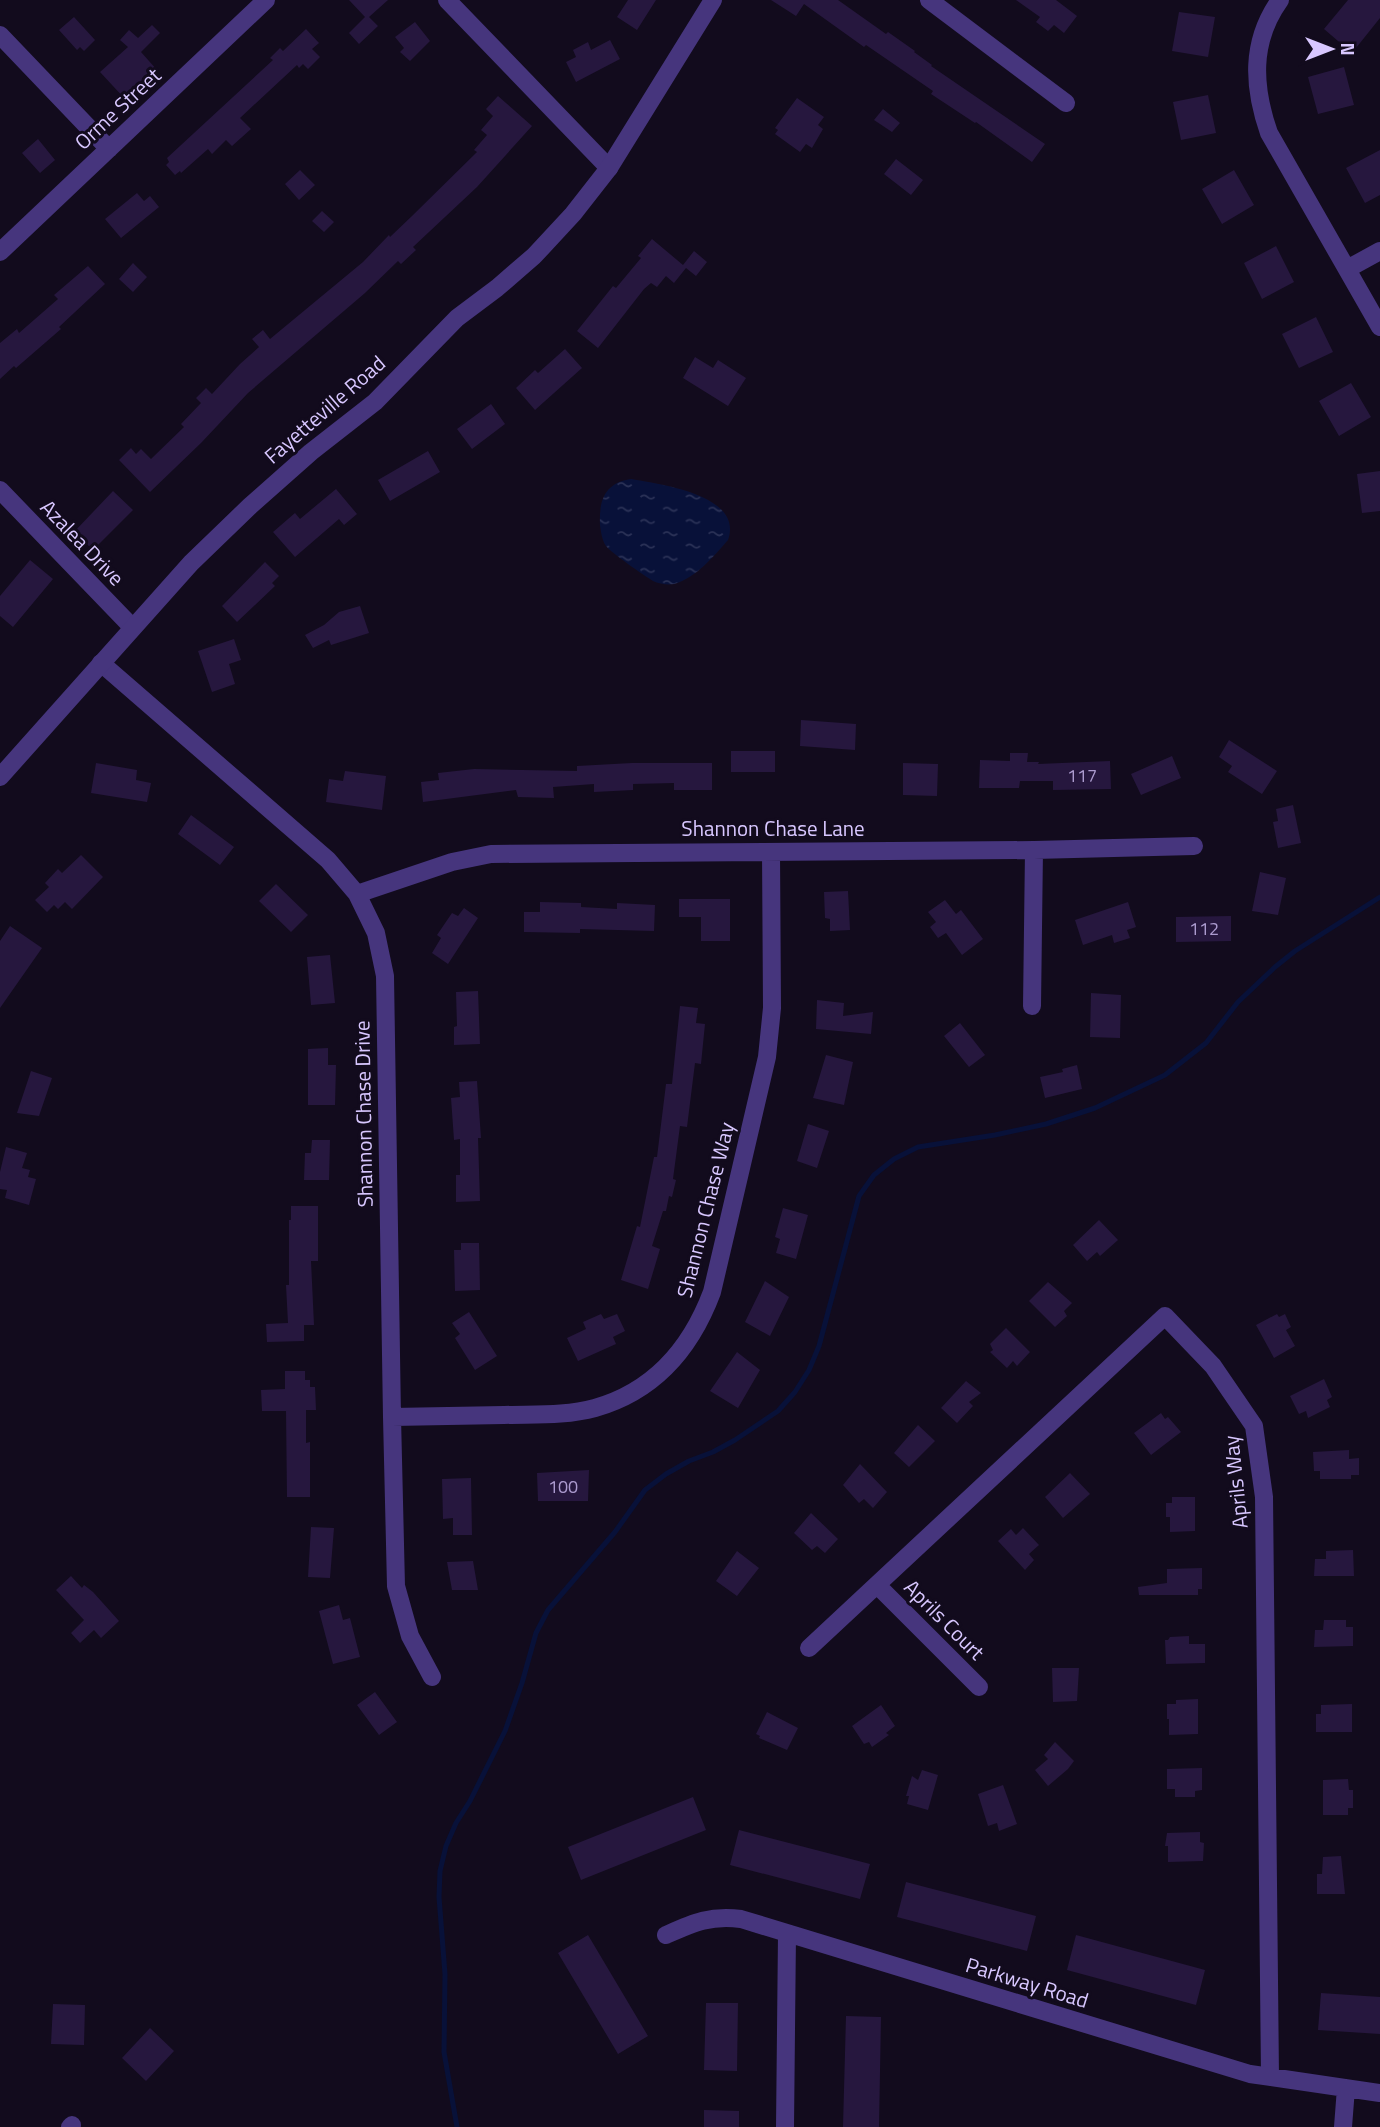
<svg xmlns="http://www.w3.org/2000/svg" width="1380" height="2127" viewBox="0 0 1380 2127" font-family="'Titillium Web',sans-serif">
	<defs>
		<pattern id="water-ripples" width="26" height="14" patternUnits="userSpaceOnUse" patternTransform="scale(1.75)"><rect width="26" height="14" fill="#081139"/><path d="M2 4q2-2 4 0t4 0M15 11q2-2 4 0t4 0" fill="none" stroke="#2b3257"/></pattern>
	</defs>
	<rect width="100%" height="100%" fill="#120b1d"/>
	<!-- water -->
	<path fill="url(#water-ripples)" d="M631,479C660,484 744,495 728,540C714,556 696,578 674,584C668,585 659,584 653,581C645,576 610,552 606,546C602,540 601,532 600,525C599,501 604,483 631,479Z"/>
	<g fill="none" stroke-linecap="round" stroke-linejoin="round">
		<!-- stream -->
		<path stroke="#081139" stroke-width="5" d="M457,2127L444,2052L445,1974L439,1897L440,1871L446,1846L456,1823L470,1801L505,1731L522,1683L536,1633L548,1610L615,1532L645,1490L666,1474L689,1461L713,1452L735,1440L778,1411L795,1392L809,1370L819,1346L859,1196L874,1175L894,1159L918,1147L995,1135L1046,1124L1095,1108L1165,1075L1206,1043L1238,1002L1275,967L1295,951L1380,897"/>
	</g>
	<!-- building -->
	<path fill="#26173e" d="M349,0H388L369,17L378,26L359,44L349,33L365,17Z
		M628,0H656L637,30L617,17Z
		M771,0H838L886,34L888,32L915,51L914,52L932,65L931,66L1045,144L1032,162L976,122L975,123L931,94L933,91L866,45L864,47L804,4L796,16Z
		M1016,0H1056L1077,16L1064,33L1054,25L1048,31L1036,22L1040,17Z
		M1348,0H1380V18L1352,53L1324,29Z
		M1179,12L1215,17L1208,57L1172,51Z
		M74,17L95,40L84,51L80,47L77,50L59,30Z
		M415,22L430,41L410,61L400,52L404,48L395,37Z
		M152,25L160,33L141,52L157,70L125,99L100,72L128,47L120,40L129,30L138,38Z
		M306,29L319,43L312,49L320,57L308,69L303,64L299,68L297,65L240,118L251,129L232,146L226,140L212,154L208,149L181,173L180,171L175,175L166,165L169,162L167,158L273,60L270,58L280,48L283,51Z
		M610,40L620,59L576,82L566,62L576,57L573,50L588,42L591,50Z
		M1344,67L1354,105L1318,114L1308,77Z
		M1208,95L1216,133L1181,140L1173,102Z
		M498,96L532,126L477,187L413,247L416,250L401,264L398,261L365,293L248,393L201,443L150,492L119,460L131,448L136,454L141,449L151,459L184,427L181,424L201,403L196,398L206,388L212,394L240,364L259,347L252,339L263,330L270,339L363,262L389,235L390,237L412,216L477,152L474,150L487,135L481,130L493,116L486,109Z
		M797,98L824,117L818,125L823,129L812,148L806,144L800,152L775,134L778,130L775,128Z
		M883,109L900,123L892,132L874,120Z
		M38,139L55,160L40,173L22,153Z
		M1380,150V195L1365,203L1346,168Z
		M896,159L923,180L911,195L884,174Z
		M300,170L315,185L299,200L285,184Z
		M1234,170L1254,205L1222,224L1202,189Z
		M137,193L144,201L150,196L159,207L121,238L105,219Z
		M322,211L334,222L324,232L312,221Z
		M652,239L683,265L694,251L707,262L696,276L686,268L674,283L666,276L657,287L651,283L644,289L598,348L577,331L613,286L616,288L641,258L638,256Z
		M1276,246L1294,282L1262,299L1244,263Z
		M133,263L147,277L133,292L119,279Z
		M88,266L105,284L59,327L61,329L16,368L14,366L0,379V343L17,329L19,333L58,299L54,295Z
		M1316,317L1333,352L1299,368L1282,334Z
		M565,349L582,368L535,410L516,388L535,370L538,373Z
		M695,357L713,368L718,360L746,378L728,406L683,378Z
		M1351,383L1371,417L1339,436L1319,401Z
		M491,404L505,424L472,449L457,429Z
		M428,451L440,472L390,501L378,480Z
		M1380,471V511L1362,513L1357,474Z
		M336,489L357,514L344,525L339,519L295,557L273,532L295,513L300,519Z
		M113,491L133,510L93,550L74,532Z
		M30,560L53,579L13,627L0,616V596Z
		M265,562L279,576L272,583L275,586L237,622L222,606Z
		M360,606L369,633L331,645L329,640L313,648L305,635L324,625L339,612Z
		M234,639L241,660L229,664L235,684L212,692L198,651Z
		M801,720L856,724L855,750L800,746Z
		M1229,740L1277,771L1262,794L1228,772L1232,766L1219,757Z
		M731,751H775V772H731Z
		M1010,753H1028L1027,762H1039L1038,764L1110,761L1111,789L1053,790V781H1020L1019,788H979L980,760L1010,761Z
		M1172,756L1181,778L1141,795L1131,774Z
		M96,763L137,770L136,780L151,783L147,802L91,793Z
		M632,763H712V790H674V783L633,784V790L594,792V784L553,787L554,798L518,797L516,790L423,802L421,782L439,780L438,773L474,769L577,771V766Z
		M903,763L938,764L937,796L903,795Z
		M345,771L386,776L382,810L326,802L329,779L343,781Z
		M1293,805L1301,843L1278,848L1273,822L1278,821L1276,809Z
		M191,815L234,847L220,865L178,834Z
		M81,855L103,877L72,909L65,902L58,909L54,905L47,912L35,900L49,887L45,883L58,869L62,873Z
		M1260,872L1286,878L1278,915L1252,911Z
		M276,884L308,915L291,932L259,901Z
		M848,891L850,930L830,931V919L825,918L824,892Z
		M679,899H730V941H701V917H679Z
		M945,900L956,914L961,910L983,939L962,955L946,933L938,938L930,927L936,922L928,912Z
		M540,902L581,903V907L617,909V903L655,905L654,931L580,929V933L524,932V912H540Z
		M1128,902L1136,927L1127,930L1130,938L1114,943L1112,935L1083,945L1075,920Z
		M464,908L478,918L448,964L432,953L441,938L437,935L452,913L458,916Z
		M1231,916V941L1176,942V917Z
		M10,926L42,948L0,1008V941Z
		M330,955L335,1003L311,1005L307,957Z
		M478,991L480,1044L454,1045V1027L457,1026L456,992Z
		M1091,993L1121,995L1120,1038L1090,1037Z
		M817,1000L844,1003L843,1016L873,1012L871,1034L816,1029Z
		M680,1006L698,1008L696,1023L705,1024L701,1064L695,1063L687,1127L680,1126L673,1179L676,1180L672,1197L669,1196L666,1211H663L652,1246L660,1249L648,1289L621,1280L637,1226L640,1227L654,1157H657L666,1084H672Z
		M960,1023L985,1055L969,1067L944,1036Z
		M328,1048V1065H336L335,1105H308V1049Z
		M826,1055L853,1062L844,1105L813,1098Z
		M1077,1065L1082,1089L1045,1098L1040,1077L1063,1072L1062,1069Z
		M31,1071L52,1078L39,1116L17,1113Z
		M477,1081L481,1138H478L480,1201L456,1202V1175H460V1139L454,1140L451,1098L460,1097L459,1082Z
		M808,1124L829,1131L817,1168L797,1161Z
		M312,1140H330L329,1180H304L305,1153H311Z
		M6,1147L27,1153L22,1168L30,1170L28,1177L36,1179L29,1205L5,1198L7,1190L0,1189V1172Z
		M291,1206H318V1261H311L314,1325H304V1341L267,1342L266,1324L288,1323L286,1285H289V1220H291Z
		M783,1208L808,1215L796,1259L776,1253L780,1239L775,1237Z
		M1099,1220L1118,1240L1100,1256L1097,1252L1087,1261L1073,1245Z
		M461,1243H479L480,1290L455,1291L454,1250H461Z
		M765,1281L789,1297L770,1336L745,1322Z
		M1048,1282L1072,1303L1064,1311L1067,1316L1055,1327L1029,1301Z
		M469,1312L497,1356L475,1370L455,1338L460,1334L452,1323Z
		M601,1314L604,1319L617,1314L625,1331L613,1337L616,1344L578,1361L567,1338L586,1329L583,1322Z
		M1277,1314L1279,1317L1285,1314L1291,1327L1286,1330L1295,1346L1274,1358L1256,1325Z
		M1006,1328L1030,1352L1017,1366L1013,1361L1007,1368L990,1352L993,1350L990,1344Z
		M737,1352L760,1370L738,1408L710,1391Z
		M285,1371H305V1380H310V1387H315L316,1410H306V1443L310,1442V1497H287L286,1411H262L261,1390L285,1389Z
		M1324,1379L1332,1397L1327,1400L1330,1407L1308,1418L1306,1411L1299,1414L1290,1396Z
		M966,1381L981,1393L969,1402L973,1406L957,1423L941,1408Z
		M1161,1413L1165,1419L1168,1417L1181,1432L1151,1455L1134,1433Z
		M918,1425L935,1441L909,1467L894,1453Z
		M1349,1450V1459L1359,1458V1475H1351V1479H1320V1471H1314L1313,1452Z
		M860,1464L887,1492L873,1508L864,1499L859,1503L843,1485Z
		M589,1470L588,1501H538L537,1473Z
		M1070,1473L1090,1494L1063,1518L1045,1497Z
		M471,1478L472,1535H453V1518L443,1519L442,1479Z
		M1172,1497H1195V1531L1170,1532V1517H1166V1503H1172Z
		M811,1513L838,1539L825,1553L817,1546L812,1550L794,1533Z
		M311,1527L334,1528L330,1578L308,1577Z
		M1023,1528L1039,1545L1029,1554L1034,1560L1025,1570L998,1541L1011,1529L1016,1535Z
		M1353,1550L1354,1576H1314L1315,1559H1326V1551Z
		M737,1551L759,1568L737,1596L716,1581Z
		M473,1561L478,1590H452L447,1562Z
		M1202,1568V1589H1198V1595H1139L1138,1587L1167,1583V1569Z
		M71,1576L82,1588L84,1585L93,1592L119,1621L101,1638L94,1630L80,1643L71,1633L84,1620L56,1590Z
		M339,1605L343,1620L350,1618L360,1657L333,1664L319,1611Z
		M1324,1620H1346V1627H1353V1646L1314,1647L1315,1630H1323Z
		M1189,1636V1644H1205V1663L1166,1664L1165,1640H1168L1170,1637Z
		M1052,1668H1079L1077,1701L1053,1702Z
		M375,1692L397,1722L379,1735L357,1705Z
		M1198,1699V1734L1169,1735V1719H1167V1704H1176V1700Z
		M1352,1704V1732H1316V1714H1321V1705Z
		M881,1705L895,1726L886,1733L889,1735L872,1747L869,1742L864,1744L852,1726Z
		M767,1712L798,1728L787,1750L759,1738L760,1736L756,1734Z
		M1055,1742L1074,1761L1068,1769L1048,1786L1035,1770L1048,1759L1044,1755Z
		M1202,1768V1790L1195,1791V1797H1175V1789H1167V1769Z
		M922,1770L938,1775L928,1810L907,1804L909,1796H906L912,1776L918,1780Z
		M1348,1779L1349,1790H1353V1808H1348V1815H1323V1780Z
		M1003,1785L1017,1824L999,1831L997,1823L988,1826L978,1794Z
		M693,1797L706,1830L581,1880L568,1847Z
		M739,1830L870,1864L860,1899L730,1865Z
		M1200,1832V1842L1204,1843L1203,1861L1168,1862V1846H1165L1167,1833Z
		M1341,1856L1345,1894H1317V1874H1322L1323,1857Z
		M906,1882L1036,1916L1027,1951L897,1917Z
		M588,1935L648,2036L618,2054L558,1953Z
		M1076,1935L1205,1970L1196,2005L1067,1970Z
		M1321,1993L1380,1997V2034L1318,2030Z
		M706,2003H738L737,2071L704,2070Z
		M53,2004L85,2005L84,2045L51,2044Z
		M846,2016L881,2017L879,2127H843Z
		M150,2028L174,2051L146,2081L122,2058Z
		M704,2110L739,2111V2127H704Z"/>
	<g fill="none" stroke-linecap="round" stroke-linejoin="round">
		<!-- minor -->
		<path stroke="#46357d" stroke-width="18" d="M447,0L609,168
			M929,0L1066,103
			M1280,0C1250,42 1253,87 1269,133L1380,327
			M0,35L109,149
			M0,252L266,0
			M1347,269L1380,251
			M0,490L132,627
			M101,663L328,860L357,894L376,933L385,976L392,1417L396,1586L410,1636L432,1677
			M357,894L452,862L491,854L1034,850L1194,846
			M1032,1006L1034,850
			M392,1417C429,1416 467,1416 504,1415C534,1414 566,1416 595,1408C655,1391 691,1348 712,1292L767,1057L772,1008L771,852
			M878,1586L979,1687
			M809,1648L1165,1316L1213,1366L1254,1426L1264,1497L1270,2077
			M666,1935C693,1923 710,1915 741,1919L1250,2074L1380,2093
			M70,2127L72,2125
			M785,2127L787,1934
			M1343,2127L1346,2088"/>
		<!-- tertiary -->
		<path stroke="#46357d" stroke-width="18" d="M0,777L191,563L250,506L311,452L375,402L457,318L497,288L534,256L573,214L609,168L713,0"/>
	</g>
	<g text-anchor="middle" stroke-width="6" stroke-linejoin="round" paint-order="stroke">
		<!-- number labels -->
		<g font-size="18" fill="#ac9bcf">
			<text x="1082" y="782">117</text>
			<text x="1204" y="935">112</text>
			<text x="563" y="1493">100</text>
		</g>
		<!-- street labels -->
		<g font-size="21" fill="#d8c7ff" stroke="#120b1d">
			<text transform="translate(118 109) rotate(-43)" y="7">Orme Street</text>
			<text transform="translate(325 410) rotate(-41)" y="7">Fayetteville Road</text>
			<text transform="translate(82 543) rotate(46)" y="7">Azalea Drive</text>
			<text x="773" y="836">Shannon Chase Lane</text>
			<text transform="translate(364 1114) rotate(-91)" y="7">Shannon Chase Drive</text>
			<text transform="translate(706 1210) rotate(-76)" y="7">Shannon Chase Way</text>
			<text transform="translate(1236 1482) rotate(-96)" y="7">Aprils Way</text>
			<text transform="translate(944 1620) rotate(45)" y="7">Aprils Court</text>
			<text transform="translate(1027 1983) rotate(17)" y="7">Parkway Road</text>
		</g>
	</g>
	<!-- north arrow -->
	<g transform="translate(1331 49) rotate(90)" stroke="#120b1d" stroke-width="5" paint-order="stroke">
	<path d="M0-5L12 26L0 18L-12 26Z" fill="#d8c7ff"/>
	<text y="-10" font-size="19" font-weight="bold" text-anchor="middle" fill="#d8c7ff">N</text>
	</g>
</svg>
